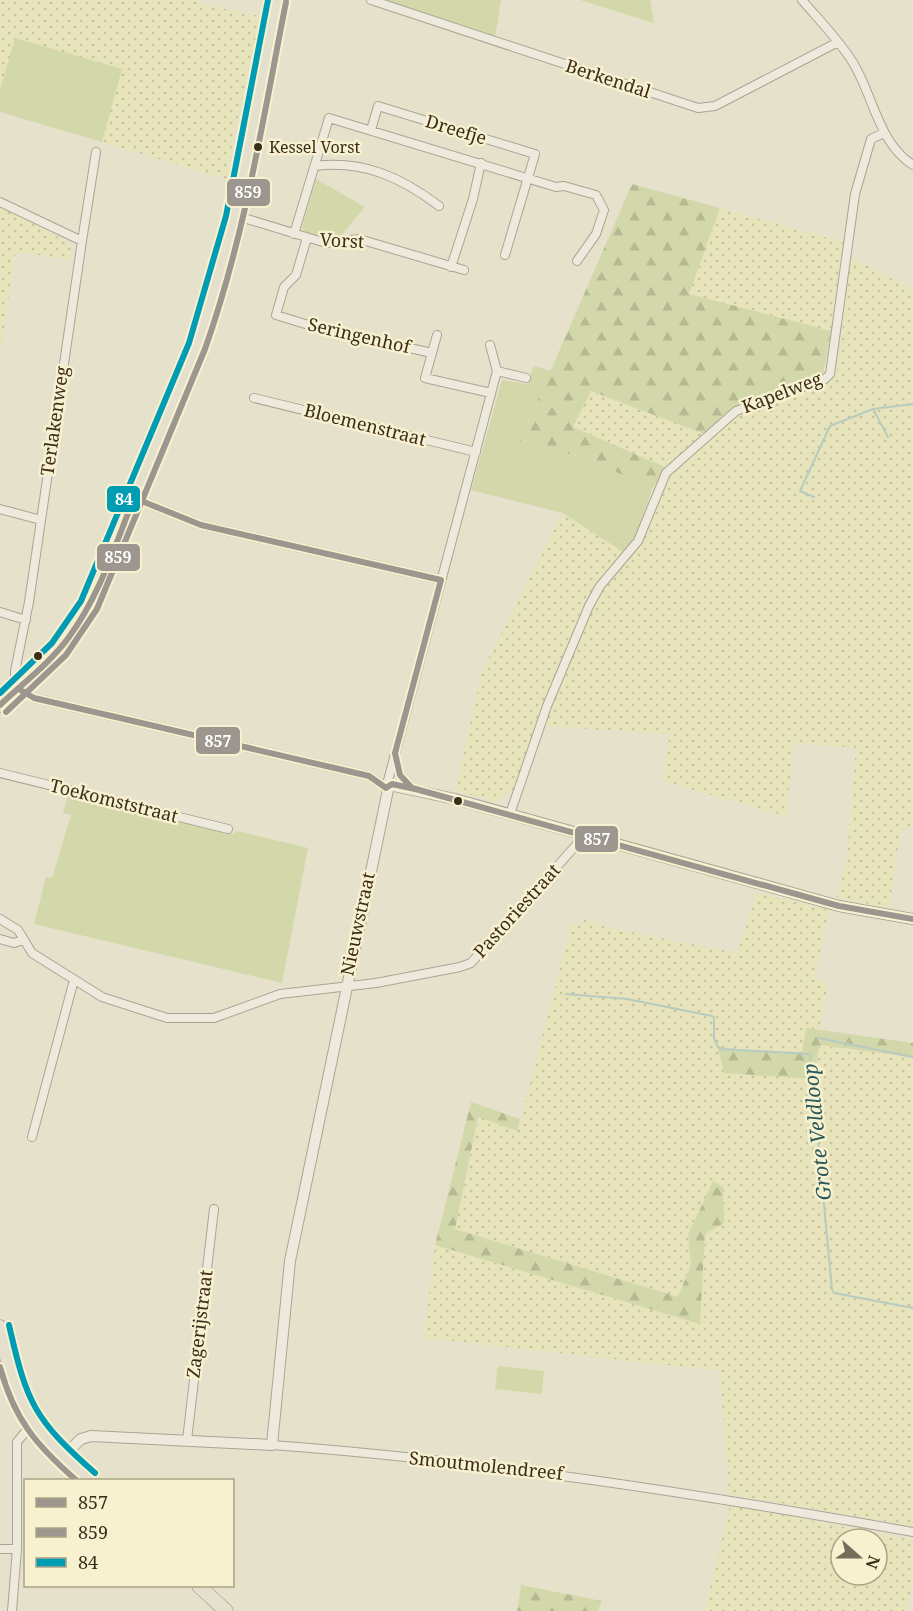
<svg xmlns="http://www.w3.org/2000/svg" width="913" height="1611" viewBox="0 0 913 1611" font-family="'Noto Serif',serif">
	<defs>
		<pattern id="farmland-dots" width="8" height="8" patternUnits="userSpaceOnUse" patternTransform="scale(1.5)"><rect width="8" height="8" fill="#e7e3ba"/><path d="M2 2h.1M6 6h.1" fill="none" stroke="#c7c39f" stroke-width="1.8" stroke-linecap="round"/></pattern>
		<pattern id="forest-firs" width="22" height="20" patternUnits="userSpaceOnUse" patternTransform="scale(1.5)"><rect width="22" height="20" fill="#d3d8ab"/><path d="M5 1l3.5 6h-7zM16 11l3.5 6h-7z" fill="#b6ba93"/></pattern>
	</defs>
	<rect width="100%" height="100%" fill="#e6e1ca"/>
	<!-- farmland -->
	<path fill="url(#farmland-dots)" fill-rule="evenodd" d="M0,0H200V4L265,17L254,43L229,160V180L102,142L121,70L0,90Z
		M0,206L65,241L72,249L71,259L15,252L0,356Z
		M720,208L843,242L831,331L689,294Z
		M851,257L913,290V828L901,827L889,908L837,897L847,858L856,748L794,743L786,816L662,781L670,734L544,726L595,598L628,557L665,479L716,433L713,425L728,411L779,390L781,397L832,378L837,373Z
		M591,391L704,434L667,468L573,427Z
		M563,513L626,554L598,585L515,788L496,801L456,791L482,671Z
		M757,893L829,910L814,980L828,983L819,1030L806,1029L802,1053L718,1048L813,1079L819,1045L913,1057V1526L729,1494L720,1371L424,1338L435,1245L700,1324L705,1234L688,1235L691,1265L678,1297L455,1229L479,1117L518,1130L572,923L582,926L584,919L605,927L737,953Z
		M730,1505L913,1540V1580L907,1611H705ZM841,1539H877V1575H841Z"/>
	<!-- green -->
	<path fill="#d3d8ab" d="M379,0H501L495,38Z
		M580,0H650L654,23Z
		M15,38L122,69L102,142L0,112V90Z
		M316,179L365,207L340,237C328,238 311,238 302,228Z
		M534,366L551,371L520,441L591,460L652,489L638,531L626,554L563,513L471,490L502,380L527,384Z
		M69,792L233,834L237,831L308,848L282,983L34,924L46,877L52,878L71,815L63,813Z
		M498,1366L544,1371L542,1394L495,1389Z"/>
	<!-- forest -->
	<path fill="url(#forest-firs)" d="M632,184L720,208L689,294L831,331L823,374L744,402L728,411L704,434L591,391L573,427L667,468L652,489L591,460L520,441Z
		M806,1028L913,1043V1057L820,1045L813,1079L724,1073L718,1048L802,1053Z
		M471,1102L520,1119L517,1131L478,1117L455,1229L678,1297L691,1265L688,1235L713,1181L723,1187L724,1223L705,1234L700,1324L435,1245Z
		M521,1585L602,1601L598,1611H517Z"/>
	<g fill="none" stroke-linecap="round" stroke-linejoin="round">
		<!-- stream -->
		<path stroke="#b7ccc1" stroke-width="2" d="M873,409L888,437
			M814,497L800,491L830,426L873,409L913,404
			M566,994L627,999L712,1016L714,1018V1038L718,1047L722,1049L810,1054L832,1290L834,1293L913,1308
			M818,1038L913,1057"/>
		<!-- minor casing -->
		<g stroke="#aba494" stroke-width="10">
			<path id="minor" d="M371,0L698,108L715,106L838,42
				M802,0C819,20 838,39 852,61C873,94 878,143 913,165
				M371,130L378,106L535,154L505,255
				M315,166C363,160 401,177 439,206
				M0,202L82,241L29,602L15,671V684L34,698L369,776L386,788
				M234,215L326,243L359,239L464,270
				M294,234L329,118L556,187L564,186L596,195L604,210L596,234L577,261
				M307,238L296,275L284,287L276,315L315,327L432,353L425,378L491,393
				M82,241L96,152
				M451,267L473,199L481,163
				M432,353L437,335
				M497,371L526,378
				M254,398L476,452
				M134,498L201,525L441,580
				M0,509L41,520
				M0,612L26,620
				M395,756L400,775L412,788
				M0,773L228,829
				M386,788L497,371L490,345
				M510,814L547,706L589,606L600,586L638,541L666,473L736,411L825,379L830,374L855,194L871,139L884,133
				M0,919L18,930L32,953L102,997L167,1018H214L280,994L376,983L460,967L471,963L577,844L579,835
				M0,939L14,943L23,940
				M32,1137L74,980
				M187,1440L214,1209
				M272,1445C488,1461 700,1494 913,1532
				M0,1549H17
				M12,1611L17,1549V1442L32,1424"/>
		</g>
		<!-- tertiary casing -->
		<g stroke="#aba494" stroke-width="12">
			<path id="tertiary" d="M63,1456L81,1439L91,1436L272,1445L290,1261L389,785L455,799L839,906L913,919"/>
		</g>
		<!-- primary casing -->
		<g stroke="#908a7b" stroke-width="15">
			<path id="primary" d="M0,705L59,649L89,605L197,346C239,236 254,115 277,0
				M0,1327C8,1359 13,1397 33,1424C48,1445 70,1463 89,1480
				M199,1586L226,1611"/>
		</g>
		<!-- minor -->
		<use href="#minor" stroke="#edeadd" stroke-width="8"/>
		<!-- tertiary -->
		<use href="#tertiary" stroke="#edeadd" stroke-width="10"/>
		<!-- primary -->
		<use href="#primary" stroke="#e5e0cd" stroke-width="14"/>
		<!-- bus-1 casing -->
		<g stroke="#f8f1cf" stroke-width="10">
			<path id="bus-1" d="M19,689L34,698L369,776L386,788L392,784L415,789
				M0,705C23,683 50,663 69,637C100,595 115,545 134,498L201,525L441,580L395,753L400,775L412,788L839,906L913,919"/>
		</g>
		<!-- bus-2 casing -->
		<g stroke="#f8f1cf" stroke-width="10">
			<path id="bus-2" d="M6,712L66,655L97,609L205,349C245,236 263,119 286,2
				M0,1367C14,1419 36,1445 76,1480"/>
		</g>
		<!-- bus-3 casing -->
		<g stroke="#f8f1cf" stroke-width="10">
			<path id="bus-3" d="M0,693L52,643L81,601L189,343L226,216L268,0
				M9,1325C27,1404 34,1419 95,1473"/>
		</g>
		<!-- bus-1 -->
		<use href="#bus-1" stroke="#9c968e" stroke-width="6"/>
		<!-- bus-2 -->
		<use href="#bus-2" stroke="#9c968e" stroke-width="6"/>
		<!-- bus-3 -->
		<use href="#bus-3" stroke="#009cb4" stroke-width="6"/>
	</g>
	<!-- markers -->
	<g fill="#3a2d1c" stroke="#f8f1cf" stroke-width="2">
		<circle cx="258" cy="147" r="5"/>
		<circle cx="38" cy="656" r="5"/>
		<circle cx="458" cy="801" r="5"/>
	</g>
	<g text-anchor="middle" stroke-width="5" stroke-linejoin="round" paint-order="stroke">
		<!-- bus labels -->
		<g font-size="16" fill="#3a2d1c" stroke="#f8f1cf" text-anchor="start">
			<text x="269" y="153">Kessel Vorst</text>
		</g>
		<!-- street labels -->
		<g font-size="18" fill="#3a2d1c" stroke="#f8f1cf">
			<text transform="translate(608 79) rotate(18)" y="6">Berkendal</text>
			<text transform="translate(456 130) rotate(17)" y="6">Dreefje</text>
			<text transform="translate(342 241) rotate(3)" y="6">Vorst</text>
			<text transform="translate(359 336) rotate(13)" y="6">Seringenhof</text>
			<text transform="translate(782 393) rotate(-21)" y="6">Kapelweg</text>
			<text transform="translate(55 421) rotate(-82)" y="6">Terlakenweg</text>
			<text transform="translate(365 425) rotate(14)" y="6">Bloemenstraat</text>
			<text transform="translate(114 801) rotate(14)" y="6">Toekomststraat</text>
			<text transform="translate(517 911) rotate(-48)" y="6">Pastoriestraat</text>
			<text transform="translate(358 924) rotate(-78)" y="6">Nieuwstraat</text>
			<text transform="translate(200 1324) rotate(-83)" y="6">Zagerijstraat</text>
			<text transform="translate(486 1466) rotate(6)" y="6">Smoutmolendreef</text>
		</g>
		<!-- water labels -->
		<g font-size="20" font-style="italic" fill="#29595b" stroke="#f8f1cf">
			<text transform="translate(817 1132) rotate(-96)" y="7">Grote Veldloop</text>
		</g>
	</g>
	<g stroke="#f8f1cf" stroke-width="2">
		<rect x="226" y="178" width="45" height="29" rx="6" fill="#9c968e"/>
		<rect x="106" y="485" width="35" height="28" rx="6" fill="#009cb4"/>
		<rect x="96" y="543" width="45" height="29" rx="6" fill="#9c968e"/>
		<rect x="195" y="726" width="46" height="29" rx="6" fill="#9c968e"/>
		<rect x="574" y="825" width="45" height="28" rx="6" fill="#9c968e"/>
	</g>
	<g font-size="16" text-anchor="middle" font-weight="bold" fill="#fff">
		<text x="248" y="198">859</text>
		<text x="124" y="505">84</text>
		<text x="118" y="563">859</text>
		<text x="218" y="747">857</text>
		<text x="597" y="845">857</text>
	</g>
	<!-- legend -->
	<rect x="24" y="1479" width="210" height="108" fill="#f8f1cf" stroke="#aca387" stroke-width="1.5"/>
	<rect x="36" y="1498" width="30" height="9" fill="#9c968e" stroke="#aca387" stroke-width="1.5"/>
	<text x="78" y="1509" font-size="18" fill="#3a2d1c">857</text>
	<rect x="36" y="1528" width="30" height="9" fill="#9c968e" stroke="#aca387" stroke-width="1.5"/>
	<text x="78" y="1539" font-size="18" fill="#3a2d1c">859</text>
	<rect x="36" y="1558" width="30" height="9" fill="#009cb4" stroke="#aca387" stroke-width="1.5"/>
	<text x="78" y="1569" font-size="18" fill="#3a2d1c">84</text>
	<!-- north arrow -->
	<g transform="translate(859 1557) rotate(111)"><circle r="28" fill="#f8f1cf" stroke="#aca387" stroke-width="1.5"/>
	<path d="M0-4.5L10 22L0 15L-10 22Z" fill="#766c59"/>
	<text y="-9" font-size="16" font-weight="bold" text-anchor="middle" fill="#3a2d1c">N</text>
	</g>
</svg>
